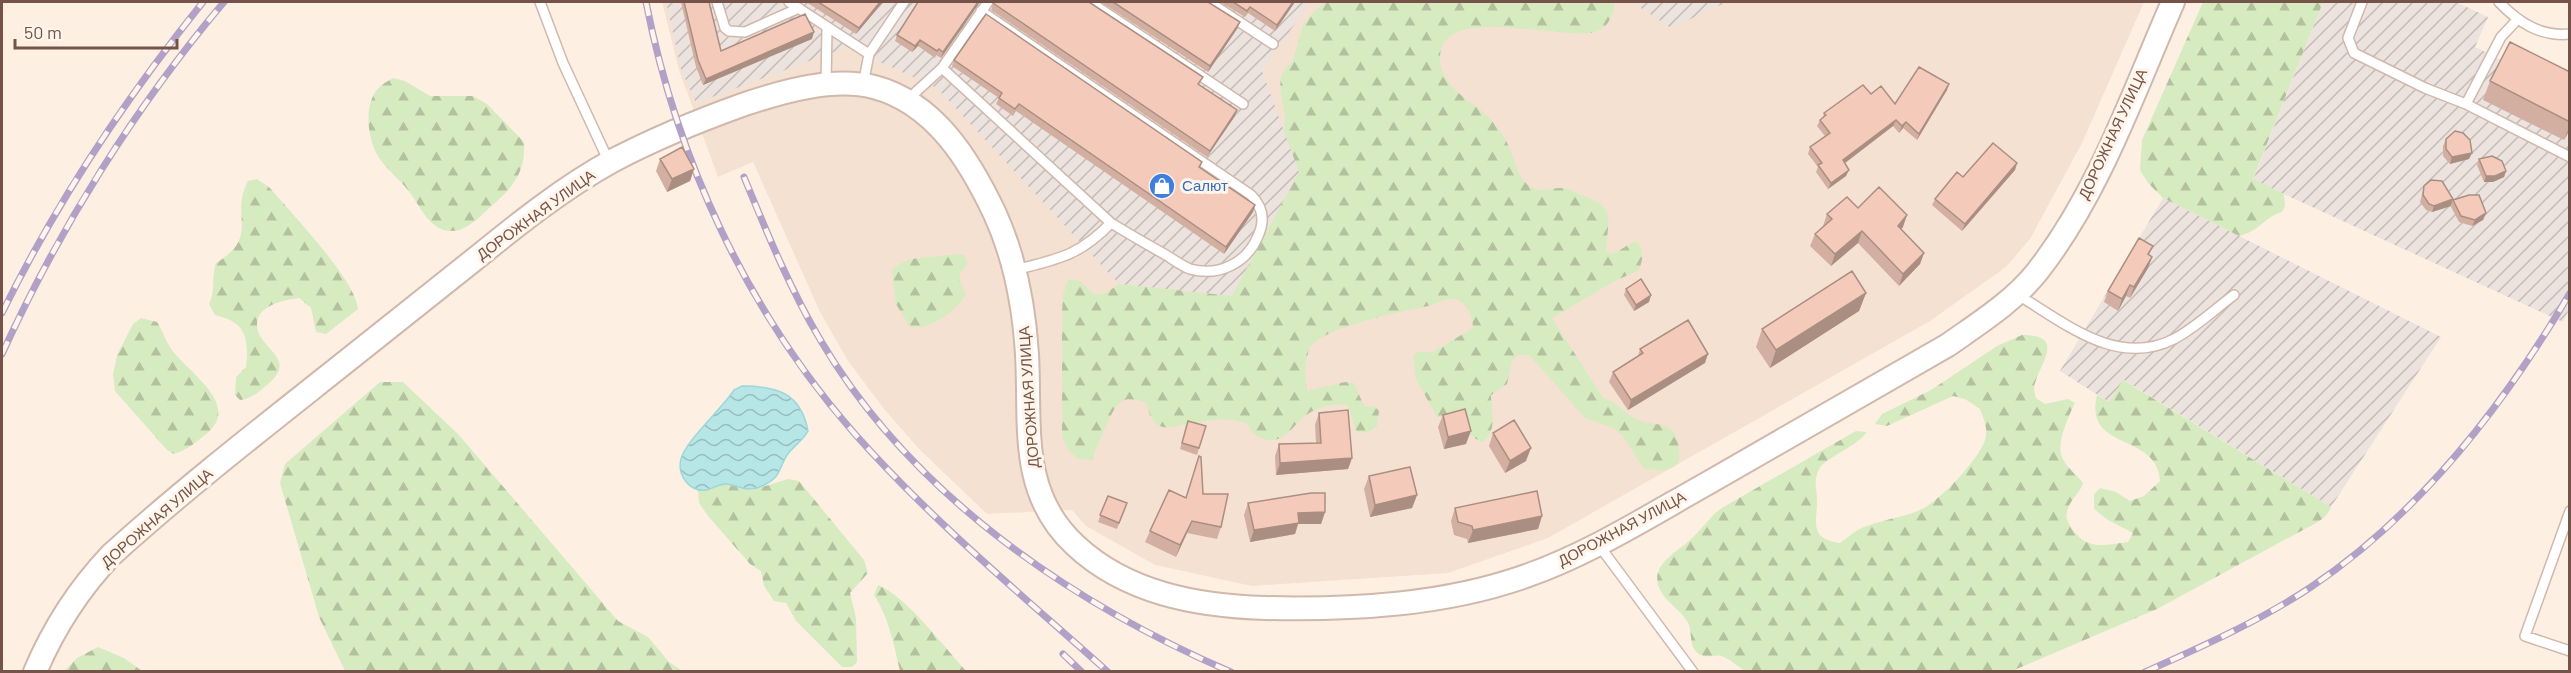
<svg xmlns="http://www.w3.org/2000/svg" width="2571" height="673" viewBox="0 0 2571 673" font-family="Barlow,sans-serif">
	<defs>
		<pattern id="industrial-furrows" width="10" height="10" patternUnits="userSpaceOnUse" patternTransform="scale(1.5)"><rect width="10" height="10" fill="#ece3de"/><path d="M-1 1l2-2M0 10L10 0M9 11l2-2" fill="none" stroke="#c4bbb6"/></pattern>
		<pattern id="forest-firs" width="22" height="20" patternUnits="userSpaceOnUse" patternTransform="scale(1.5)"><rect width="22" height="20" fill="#d7ebc1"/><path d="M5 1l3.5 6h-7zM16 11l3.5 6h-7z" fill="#b3c19f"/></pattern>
		<pattern id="water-waves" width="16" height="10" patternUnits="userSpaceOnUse" patternTransform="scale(1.5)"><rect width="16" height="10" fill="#b7e6e7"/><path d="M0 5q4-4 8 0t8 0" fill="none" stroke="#99bdbd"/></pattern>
	</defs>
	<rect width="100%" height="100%" fill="#fdf0e3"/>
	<!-- residential -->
	<path fill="#f5e1d1" d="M662,2H2144L2082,143L2030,239L2006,267L1930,321L1548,538L1448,573L1252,586L1155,565L1086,526L1072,510L987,514L919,449L884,409L848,361L820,312L753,162L718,177L679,70Z"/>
	<!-- industrial -->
	<path fill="url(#industrial-furrows)" d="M666,2H1310L1262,71L1299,172L1232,296L1119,284L937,88L847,47L696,103L681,69Z
		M1632,2H1727L1671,28Z
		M2323,2H2456L2488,17L2475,47L2569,94V310L2563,322L2253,180Z
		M2163,198L2441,337L2331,507L2124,380L2109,402L2060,371Z"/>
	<!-- forest -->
	<path fill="url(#forest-firs)" d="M1326,2H1615C1614,12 1609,27 1598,31C1569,44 1440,0 1440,58C1440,89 1476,102 1493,122C1499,129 1505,137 1508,145C1515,158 1516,175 1528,185C1540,195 1550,187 1563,188C1569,188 1577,194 1584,196C1618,208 1607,221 1606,250L1611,254C1622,251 1626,244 1637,241C1645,251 1643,258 1639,270L1613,282L1552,318L1603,398C1618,402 1624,414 1638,420C1648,424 1661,423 1670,429C1674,431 1675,436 1677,440C1687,470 1667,474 1643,468L1623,436L1613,428L1585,418L1529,355H1518L1512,361L1507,384L1491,395C1491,410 1498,431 1483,442C1467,437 1456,418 1437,417L1416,379L1413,358L1417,352H1433L1473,328C1473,317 1467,301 1454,299C1448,298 1438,303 1432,305C1403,312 1327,325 1309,348L1305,369L1307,391L1345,382L1354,383L1364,406L1375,407L1379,411L1377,426L1368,432L1358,433C1351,424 1353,414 1347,405C1335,404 1322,406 1311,412C1293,421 1286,448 1261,438C1254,435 1251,431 1249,425C1230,415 1207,421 1188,424C1179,425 1169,430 1160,426C1150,421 1149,411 1146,402C1139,401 1129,397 1122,401C1111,407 1098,446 1092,460L1078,459L1069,451L1062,437V313L1063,294L1069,279C1095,279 1084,310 1119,284L1232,296L1299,172L1284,131L1285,117L1280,89L1281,75L1293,60L1303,25L1314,11Z
		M2203,2H2323L2253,179L2284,194L2285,206L2282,212C2263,218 2260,231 2239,236L2163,198L2148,183L2140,170L2142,140Z
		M393,78L405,81L430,96H473L487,104L524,142C526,168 516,184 497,201C484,212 469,231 452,231C429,232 419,203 407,189C399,179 389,171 382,162C369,146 364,115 373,96C377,87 386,82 393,78Z
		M257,179L269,187C290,212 356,280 358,309L326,334L316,332L311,308L299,298C282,300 251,307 258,331C265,352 297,360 267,385C258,392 252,399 240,400L235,395L236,377L246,367C249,338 246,322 215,315L209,304C216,290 211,278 216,263C261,236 229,216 248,181Z
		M955,254L964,255L968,262L960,274V281L966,295C955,312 930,330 910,327L896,304L892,271C905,254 935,258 955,254Z
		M141,318L157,322C163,331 166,342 172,350C190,374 243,406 205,435C195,443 187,450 174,454L167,450L115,391L113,375L117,355L133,324Z
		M2022,335C2065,335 2042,360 2035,383C2033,388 2035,393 2036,398L2045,404L2068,399L2075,403C2069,415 2056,444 2062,457C2065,466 2077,475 2083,483C2080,494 2069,500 2067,512C2065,518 2069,524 2072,529C2088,551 2104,545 2128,542L2133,533L2108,520L2094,509V494L2100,488L2116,492L2130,501L2144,496L2160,481C2158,432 2083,452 2097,395L2109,402L2123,380L2331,507C2327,519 2314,524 2303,530L2157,609L2012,671H1745C1738,667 1729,658 1721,656C1713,654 1707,659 1699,654C1687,646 1694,632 1687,621C1678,607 1663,601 1658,585C1652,563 1679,551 1691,539C1702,529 1709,518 1720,509L1856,431L1867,432C1856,447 1825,458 1819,469C1814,479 1816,487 1817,497C1818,521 1807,538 1840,543C1848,537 1857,529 1867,526C1886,519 1906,517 1924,508C1941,499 1985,454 1986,435C1987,426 1983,417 1980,409L1965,399L1953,396L1887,426L1875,424L1882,414L1931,390L1997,346Z
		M380,382H403L459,435L618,621L648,637L669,662L683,671H345L319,617L280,483L285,464Z
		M788,479L799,481L864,560L868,573L850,593L856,618L857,662L852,667H842L796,621L786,603L774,601L764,586L761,571L750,564L708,516L699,503L698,489L707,490L719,484H729L752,490Z
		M878,585C904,594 946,649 966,671H900C894,645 889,618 874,595Z
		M98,647L124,658L142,671H64L77,658Z"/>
	<!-- water -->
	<path fill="url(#water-waves)" stroke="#9dd7da" stroke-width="1.5" d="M742,386C777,386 801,393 808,431C803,441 793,446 787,455C778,469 782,477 762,486C748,493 741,486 727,484C718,483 714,489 706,490C689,492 677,475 681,459C686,440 722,409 734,390Z"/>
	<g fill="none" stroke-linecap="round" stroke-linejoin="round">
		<!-- service casing -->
		<g stroke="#d1b8ac" stroke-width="12">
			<path id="service" d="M540,2L563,63L609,162
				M717,2L725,28L729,31L745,32L799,8
				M789,2L869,54
				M1090,2L1243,104
				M1209,2L1273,44
				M2362,2L2348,38L2354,53L2425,88L2466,104
				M2499,2C2518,22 2540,37 2570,34
				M981,11L1251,195C1263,207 1265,221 1258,236C1247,263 1219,277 1190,269C1182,266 1174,260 1166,255C1148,245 1129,234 1111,223C1079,256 1058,259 1015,270
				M2518,19L2501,37L2466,104L2570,157
				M942,68L1111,223
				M826,85L827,28
				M863,85L869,54L904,2
				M906,101L942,68L988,2
				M2018,295C2065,323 2117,368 2174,339C2195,328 2215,309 2234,295
				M2570,511L2525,636L2570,651
				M1598,544L1693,672"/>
		</g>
		<!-- tertiary casing -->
		<g stroke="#d1b8ac" stroke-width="26">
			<path id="tertiary" d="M35,672C54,627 78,590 111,555C185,488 265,426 343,364C387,329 431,294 475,259C518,224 563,188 612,161C654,139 700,120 745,104C784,91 833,77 874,87C935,103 970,161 995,214C1015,258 1024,306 1027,354C1031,424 1018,492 1075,545C1126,593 1197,606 1265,608C1352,610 1444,605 1526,576C1591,553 1649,516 1708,483C1788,437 1868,391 1948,345C1979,323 2013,302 2037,272C2099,193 2133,93 2173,2"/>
		</g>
		<!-- service -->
		<use href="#service" stroke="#fff" stroke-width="9"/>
		<!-- tertiary -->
		<use href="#tertiary" stroke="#fff" stroke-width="22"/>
		<!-- rail casing -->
		<g stroke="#b2a1c7" stroke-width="7">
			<path id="rail" d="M646,2C677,160 747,311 854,433C931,520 1021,594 1108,672
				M744,177C767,233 790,289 821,341C911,494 1071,603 1231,672
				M2,313C57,201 125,99 203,2
				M2,354C59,229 135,107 224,2
				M1063,654L1082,672
				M2145,672C2201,647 2260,621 2311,587C2420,514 2504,405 2570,293"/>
		</g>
		<!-- rail -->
		<use href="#rail" stroke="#fff5ea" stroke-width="4.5" stroke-dasharray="14" stroke-linecap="butt"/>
	</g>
	<!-- wall -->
	<path fill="#d2afa0" d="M681,2H709L721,51L812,39L703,85L696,67Z
		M806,2H883L856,34Z
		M918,2H980L941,58L936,55L935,58L918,46L912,52L895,41L897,35Z
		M994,2L1200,85L1235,116L1207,157L991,10Z
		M1101,2H1208L1240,22L1237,29L1208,72Z
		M1220,2H1295L1275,31L1248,13L1245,17Z
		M954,60L1202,162L1200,168L1255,205L1253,212L1224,254L1016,111L1013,116L996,104L999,98L952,66Z
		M2570,72V129L2564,140L2483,100L2490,81Z
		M1947,90L1917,140L1903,128L1899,133L1893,126L1845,163L1846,176L1828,189L1816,172L1818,167L1808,154L1810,147L1825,136L1817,126L1820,120L1823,117L1824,113L1871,94L1895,104Z
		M2446,139L2469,159L2450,164L2443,156V146Z
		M660,159L694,169L690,181L667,192L656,171Z
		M2479,159L2506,171L2504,177L2493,182H2484L2477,165Z
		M2017,163L2015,170L1962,231L1932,205L1935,199Z
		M2424,186L2451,206L2432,212L2426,210L2420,202Z
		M2453,200L2486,213L2483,220L2472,226L2459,222L2451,207Z
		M1858,208L1903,227L1901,229L1924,253L1920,264L1899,286L1858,243L1831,266L1810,246L1815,234L1824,226H1823L1827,214Z
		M2153,246L2149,255L2152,257L2148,268L2130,298L2126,296L2118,311L2104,302L2108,291Z
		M1626,289L1651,295L1649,302L1634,311L1624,295Z
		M1866,293L1859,311L1770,368L1756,347L1762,329Z
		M1640,349L1705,363L1628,410L1609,382L1613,372L1638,356Z
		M1319,413L1352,458L1348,469L1276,475L1275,456L1279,444L1316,443L1315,425Z
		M1443,415L1466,444L1444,449L1438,427Z
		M1188,421L1199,448L1197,455L1180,449Z
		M1493,433L1526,461L1505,473L1489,446Z
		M1199,456L1203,494L1221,527L1217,539L1187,533L1176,557L1145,542L1150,531L1186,497Z
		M1369,476L1417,495L1412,508L1370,517L1364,489Z
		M1108,496L1127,503L1117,529L1098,522Z
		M1248,503L1325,512L1321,524H1298L1295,534L1250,542L1244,515Z
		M1455,508L1542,516L1538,529L1468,543L1467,539L1454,535L1451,521Z"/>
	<!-- shaded-wall -->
	<path fill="#ab8e82" d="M880,2H883L856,34L859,28Z
		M978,2H980L941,58L943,52Z
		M1293,2H1295L1275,31L1277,25Z
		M1240,22L1237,29L1208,72L1210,66Z
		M814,32L812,39L703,85L706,79Z
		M920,40L918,46L912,52L915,46Z
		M1949,84L1947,90L1917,140L1919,134Z
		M1237,110L1235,116L1207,157L1210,151Z
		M1896,120L1893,126L1841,166L1843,160Z
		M1906,122L1903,128L1899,133L1902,126Z
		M2570,125V129L2564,140Z
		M2472,153L2469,159L2450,164L2452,157Z
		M2017,163L2015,170L1962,231L1965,224Z
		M694,169L690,181L667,192L672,179Z
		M1849,170L1846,176L1828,189L1831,183Z
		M2506,171L2504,177L2493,182H2484L2486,176Z
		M2453,199L2451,206L2432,212L2434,206Z
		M1255,205L1253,212L1224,254L1226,247Z
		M2486,213L2483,220L2472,226L2475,220Z
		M1907,215L1903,227L1893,238L1898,226Z
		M1862,231L1858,243L1831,266L1835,254Z
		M1924,253L1920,264L1899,286L1903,274Z
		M2152,257L2148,268L2130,298L2134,287Z
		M2130,285L2126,296L2118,311L2122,299Z
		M1866,293L1859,311L1770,368L1776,350Z
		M1651,295L1649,302L1634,311L1636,305Z
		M1708,354L1705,363L1628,410L1631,400Z
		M1471,431L1466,444L1444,449L1448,437Z
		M1531,448L1526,461L1505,473L1510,461Z
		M1352,458L1348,469L1276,475L1280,463Z
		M1417,495L1412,508L1370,517L1375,505Z
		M1325,512L1321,524H1298L1295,534L1250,542L1254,530L1298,513Z
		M1542,516L1538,529L1468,543L1473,530Z
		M1192,521L1187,533L1176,557L1180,545Z"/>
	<!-- building -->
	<path fill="#f4cbba" stroke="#ab8e82" stroke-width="1.5" d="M684,2H709L721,51L805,14L814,32L706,79L698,60Z
		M818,2H880L859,28Z
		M918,2H978L943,52L939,49L937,51L920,40L915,46L897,35Z
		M994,2H1089L1203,77L1198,84L1237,110L1210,151L993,3Z
		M1113,2H1208L1240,22L1210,66Z
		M1233,2H1293L1277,25L1250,7L1247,11Z
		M986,14L1202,162L1199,167L1255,205L1226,247L1019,104L1015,109L999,98L1002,93L954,60Z
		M2510,42L2570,72V122L2490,81Z
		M1919,67L1949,84L1919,134L1906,122L1902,126L1896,120L1843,160L1849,170L1831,183L1818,165L1822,163L1810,147L1830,133L1820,120L1826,115L1824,113L1863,85L1871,94L1881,86L1895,104Z
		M2455,131L2463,133L2470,140L2472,153L2452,157L2446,149V139Z
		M1993,143L2017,163L1965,224L1935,199L1957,172L1963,177Z
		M682,147L694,169L672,179L660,159Z
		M2492,156L2502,161L2506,171L2495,176H2486L2479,159Z
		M2431,180L2442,181L2453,199L2434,206L2429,204L2423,195L2424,186Z
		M1879,187L1907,215L1898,226L1924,253L1903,274L1862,231L1835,254L1815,234L1832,219L1827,214L1847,197L1858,208Z
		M2469,195H2479L2486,213L2475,220L2461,216L2453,200Z
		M2139,238L2153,246L2148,254L2152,257L2134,287L2130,285L2122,299L2108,291Z
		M1852,271L1866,293L1776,350L1762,329Z
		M1641,279L1651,295L1636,305L1626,289Z
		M1688,320L1708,354L1631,400L1613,372L1643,353L1640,349Z
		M1465,409L1471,431L1448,437L1443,415Z
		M1348,410L1352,458L1280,463L1279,444L1321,443L1319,413Z
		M1514,420L1531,448L1510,461L1493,433Z
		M1188,421L1206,426L1199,448L1182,443Z
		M1199,456L1201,457L1203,494H1228L1221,527L1192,521L1180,545L1150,531L1169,490L1186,498Z
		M1410,467L1417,495L1375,505L1369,476Z
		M1537,491L1542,516L1473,530L1472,526L1458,522L1455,508Z
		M1311,493H1325V512L1298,513L1299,523L1254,530L1248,503Z
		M1108,496L1127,503L1119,523L1100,515Z"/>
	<!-- icons -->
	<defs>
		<g id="shop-disc" transform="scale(1.35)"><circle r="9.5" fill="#3f7fe0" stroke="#fff5ea"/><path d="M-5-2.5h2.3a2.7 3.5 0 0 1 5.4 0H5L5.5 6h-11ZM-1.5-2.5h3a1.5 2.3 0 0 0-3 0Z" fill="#fff"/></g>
	</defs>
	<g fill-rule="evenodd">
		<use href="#shop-disc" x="1162" y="186"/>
	</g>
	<g text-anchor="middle" stroke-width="6" stroke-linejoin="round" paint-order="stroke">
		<!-- street labels -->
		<g font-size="15" fill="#765348" stroke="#fff5ea">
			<text transform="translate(2113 134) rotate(-65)" y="5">ДОРОЖНАЯ УЛИЦА</text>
			<text transform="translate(536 215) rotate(-36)" y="5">ДОРОЖНАЯ УЛИЦА</text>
			<text transform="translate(1029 397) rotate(-94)" y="5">ДОРОЖНАЯ УЛИЦА</text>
			<text transform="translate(157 518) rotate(-41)" y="5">ДОРОЖНАЯ УЛИЦА</text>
			<text transform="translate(1622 529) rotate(-28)" y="5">ДОРОЖНАЯ УЛИЦА</text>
		</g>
		<!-- shop labels -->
		<g font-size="15" fill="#366cbe" stroke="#fff5ea" text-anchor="start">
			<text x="1182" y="191">Салют</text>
		</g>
	</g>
	<!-- border -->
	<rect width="2571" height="673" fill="none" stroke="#765348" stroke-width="6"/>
	<!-- scale -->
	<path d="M15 39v9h162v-9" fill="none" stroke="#765348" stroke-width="3"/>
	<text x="24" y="39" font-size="18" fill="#765348" stroke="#fff5ea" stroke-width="4.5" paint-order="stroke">50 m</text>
</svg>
